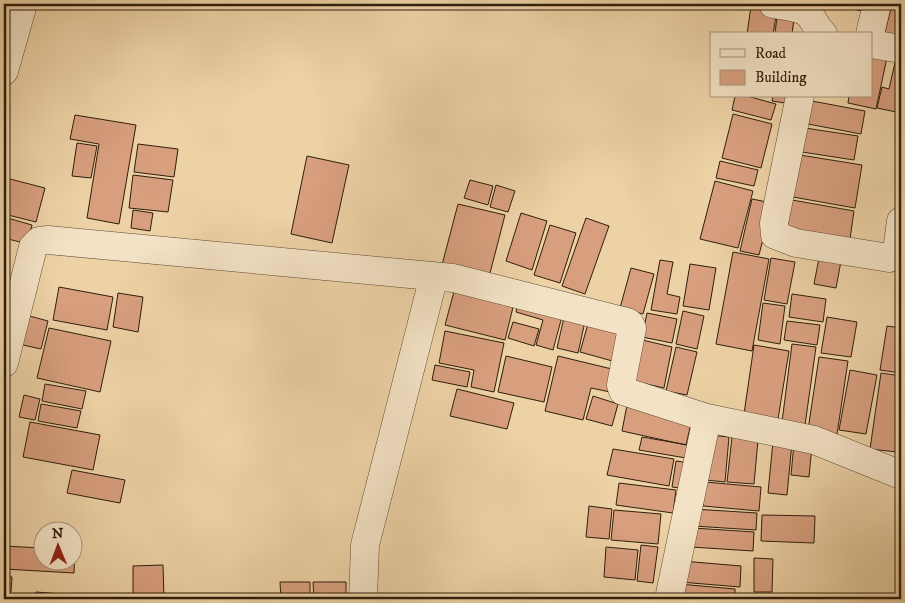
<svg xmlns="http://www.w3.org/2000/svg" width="905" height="603" viewBox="0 0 905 603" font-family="'IM FELL DW Pica',serif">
	<rect width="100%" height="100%" fill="#edd2a6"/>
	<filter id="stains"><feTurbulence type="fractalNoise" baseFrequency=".004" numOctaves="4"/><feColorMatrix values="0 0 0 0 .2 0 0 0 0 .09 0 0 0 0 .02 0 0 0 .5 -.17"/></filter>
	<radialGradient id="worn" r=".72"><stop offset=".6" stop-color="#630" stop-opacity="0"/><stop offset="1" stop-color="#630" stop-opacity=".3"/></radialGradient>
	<!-- building -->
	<path fill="#d89f7f" stroke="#2e1e0b" d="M833,4H868L866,12Z
		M892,4H901V40L884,36Z
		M751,6L777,10L773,34H747Z
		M778,9L795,11L792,34L775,33Z
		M871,49L888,53L876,109L848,103L849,96H871Z
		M897,54L901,55V113L877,108L882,87L889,89Z
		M735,96H747L776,104L771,120L732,110Z
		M773,96H793L792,104L772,101Z
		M812,101L865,111L861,134L808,124Z
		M733,114L772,124L761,168L722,158Z
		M75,115L136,125L119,224L87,218L99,144L70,139Z
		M805,128L858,136L854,160L802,152Z
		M77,143L97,146L91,178L72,176Z
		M138,144L178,149L174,177L134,172Z
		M800,155L862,165L855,208L793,197Z
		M307,156L349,165L332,243L291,234Z
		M720,161L758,170L754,186L716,178Z
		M133,175L173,180L168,212L129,208Z
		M6,178L45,188L36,222L4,214V188Z
		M470,180L493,186L488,205L464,198Z
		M715,181L753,191L738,248L700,239Z
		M496,185L515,191L508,212L490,207Z
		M752,199L772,203L759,255L740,251Z
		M792,200L854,211L850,239L787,228Z
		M458,204L505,215L489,277L442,265Z
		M133,210L153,213L150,231L131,228Z
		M521,213L547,221L532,270L506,261Z
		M4,217L32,225L28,244L4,238Z
		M586,218L609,226L585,294L562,286Z
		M550,225L576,233L560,283L534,275Z
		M733,252L769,259L752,351L716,344Z
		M820,253L842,256L836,288L814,284Z
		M771,258L795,262L787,304L764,300Z
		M660,260L673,262L667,294L680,297L677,314L651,310Z
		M690,264L716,268L709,310L683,306Z
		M631,268L654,274L643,314L620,308Z
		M456,284L515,299L505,340L445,325Z
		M59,287L113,297L107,330L53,320Z
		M118,293L143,297L138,332L113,327Z
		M792,294L826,299L823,322L789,317Z
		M520,297L564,309L553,350L536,345L543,320L516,312Z
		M763,303L785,306L780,344L758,340Z
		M683,311L704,316L697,349L676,344Z
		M565,313L586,317L578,353L557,348Z
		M647,313L677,319L672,343L642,337Z
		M22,314L48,321L41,349L14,343Z
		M827,317L857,322L851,357L821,353Z
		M589,320L625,329L616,362L580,352Z
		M787,321L820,325L817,345L784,340Z
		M513,322L539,329L534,346L508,338Z
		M887,326L901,328V373L880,370Z
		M49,328L111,341L100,392L37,378Z
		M445,331L504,343L494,392L471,387L474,370L439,363Z
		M638,339L672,347L664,388L629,380Z
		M792,344L816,347L805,425L782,422Z
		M754,345L789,351L778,419L744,414Z
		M676,347L697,352L687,395L666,391Z
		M506,356L552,367L544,402L498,392Z
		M558,356L620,371L615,393L591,388L583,420L545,411Z
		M819,357L848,361L837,434L808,430Z
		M435,365L470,372L467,387L432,380Z
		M850,370L877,375L866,434L839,430Z
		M881,373L901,376V421L897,452L870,449Z
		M45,384L86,391L82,409L42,401Z
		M457,389L514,403L507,429L450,416Z
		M24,395L40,399L35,420L19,417Z
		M593,396L618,404L612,426L586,419Z
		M41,404L81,411L77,428L38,421Z
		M627,405L692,419L686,445L622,431Z
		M30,422L100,435L93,470L23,457Z
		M710,435L729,437L725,482L706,480Z
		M642,437L688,445L686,458L639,450Z
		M732,437L758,440L754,484L727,482Z
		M773,441L792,443L787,495L768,493Z
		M901,441V463L897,462Z
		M794,443L812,445L809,477L791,475Z
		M613,449L674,459L669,486L607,475Z
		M676,461L691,463L688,489L672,487Z
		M72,470L125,480L120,503L67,493Z
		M705,482L761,487L759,511L703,506Z
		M619,483L676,490L673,513L616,505Z
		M589,506L612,509L609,539L586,537Z
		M694,509L757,513L756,530L693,526Z
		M614,510L661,514L658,544L611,540Z
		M762,515L815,516L814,543L761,541Z
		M693,528L754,532L753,551L691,547Z
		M641,545L658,547L653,583L637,581Z
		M4,546L42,548V560H72V549H75L74,573L4,569Z
		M606,547L638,550L635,580L604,577Z
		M754,558L773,559L772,592H754Z
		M682,561L741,566L740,587L680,582Z
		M163,565L164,599H133V566Z
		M4,576L12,577L11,592H4Z
		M280,582H310V599H281Z
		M313,582H346V599H314Z
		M679,584L735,589V599H678Z
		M36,592L62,594L61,599H35Z
		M4,596L33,599H4Z"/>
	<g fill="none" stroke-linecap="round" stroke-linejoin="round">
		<!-- minor casing -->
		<g stroke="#5e4b32" stroke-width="29">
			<path id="minor" d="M773,4C785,6 804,7 811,17C816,25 816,27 823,34
				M870,34L877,4
				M871,44L901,49
				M4,71L23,4
				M800,96L774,223L775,235L796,243L889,258L897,251L901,221
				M4,363L33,247L39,241L48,240L453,278L627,322L630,324L632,328L621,385L623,391L707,418L814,440L901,475
				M363,599L365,545L434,276
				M669,599L707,418"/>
		</g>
		<!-- minor -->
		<use href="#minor" stroke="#f3e2c5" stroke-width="28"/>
	</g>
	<!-- margin -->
	<rect width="905" height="603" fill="none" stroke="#edd2a6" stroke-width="20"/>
	<rect x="5" y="5" width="895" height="593" fill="none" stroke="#2e1e0b" stroke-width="2.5"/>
	<rect x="10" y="10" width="885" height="583" fill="none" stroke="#2e1e0b"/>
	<!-- legend -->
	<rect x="710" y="32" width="162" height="65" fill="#f3e2c5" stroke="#a4947b"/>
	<rect x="720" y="49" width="25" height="8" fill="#f3e2c5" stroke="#a4947b"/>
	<text x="755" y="58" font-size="15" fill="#2e1e0b">Road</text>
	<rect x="720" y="70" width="25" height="15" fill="#d89f7f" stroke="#a4947b"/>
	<text x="755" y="82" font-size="15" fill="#2e1e0b">Building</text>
	<!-- north arrow -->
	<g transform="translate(58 546) rotate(359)"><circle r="24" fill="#f3e2c5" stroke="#a4947b"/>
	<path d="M0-4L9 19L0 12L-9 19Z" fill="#8f2418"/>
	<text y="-8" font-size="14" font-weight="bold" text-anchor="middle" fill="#2e1e0b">N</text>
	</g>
	<rect width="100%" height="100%" filter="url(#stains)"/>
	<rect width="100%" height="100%" fill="url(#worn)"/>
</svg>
